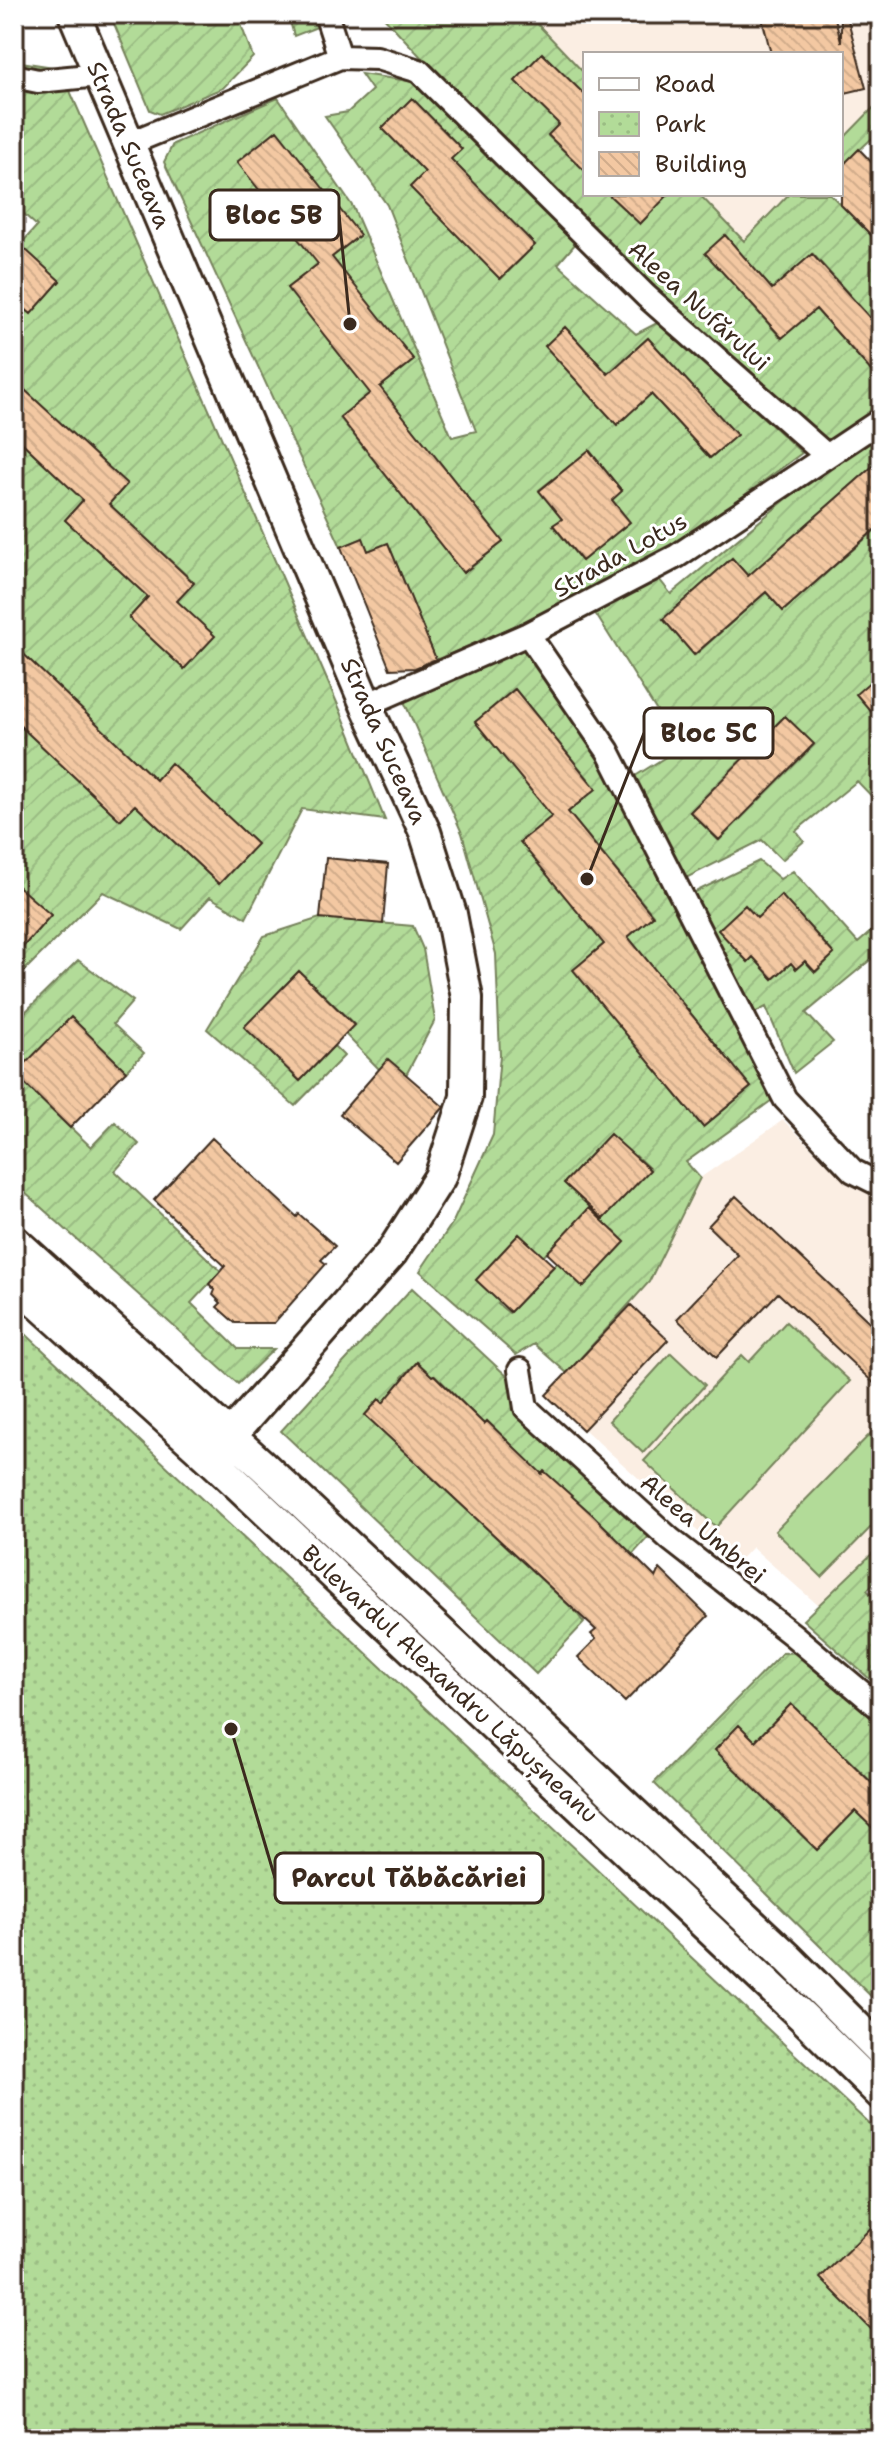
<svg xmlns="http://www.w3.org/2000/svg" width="895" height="2453" viewBox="0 0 895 2453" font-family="'Shantell Sans',sans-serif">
	<defs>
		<pattern id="park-dots" width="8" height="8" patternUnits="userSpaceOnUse" patternTransform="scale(2)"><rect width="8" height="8" fill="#b2db98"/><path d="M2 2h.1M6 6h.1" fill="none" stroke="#9abc83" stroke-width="1.8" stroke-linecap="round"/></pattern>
		<pattern id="garden-furrows" width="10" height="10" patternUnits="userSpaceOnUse" patternTransform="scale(2)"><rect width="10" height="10" fill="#b2db98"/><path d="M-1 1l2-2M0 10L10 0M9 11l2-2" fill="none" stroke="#9abc83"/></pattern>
		<pattern id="building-back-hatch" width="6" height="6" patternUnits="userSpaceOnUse" patternTransform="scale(2)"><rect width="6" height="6" fill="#f3c8a2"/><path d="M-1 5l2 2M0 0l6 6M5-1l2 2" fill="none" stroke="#d1ac8b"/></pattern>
	</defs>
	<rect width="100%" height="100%" fill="#fff"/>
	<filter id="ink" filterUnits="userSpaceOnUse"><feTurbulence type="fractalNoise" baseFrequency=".0125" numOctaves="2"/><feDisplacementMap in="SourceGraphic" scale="16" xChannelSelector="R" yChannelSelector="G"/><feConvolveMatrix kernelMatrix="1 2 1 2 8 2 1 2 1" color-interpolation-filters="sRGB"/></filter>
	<g filter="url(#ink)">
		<!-- built -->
		<path fill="#fbeee3" d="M528,14H881V100L841,141V54H585V74Z
			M699,194H789L743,241Z
			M783,1120L848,1184L881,1200V1545L818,1605L752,1547L735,1565L546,1395L649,1282L700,1178Z"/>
		<!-- park -->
		<path fill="url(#park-dots)" stroke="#76825b" stroke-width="2" d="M14,1323L881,2135V2439H14Z"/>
		<!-- garden -->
		<path fill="url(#garden-furrows)" stroke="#76825b" stroke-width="2" fill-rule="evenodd" d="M110,14H237L253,57L223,88L160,114L150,110Z
			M288,14H317L320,26L294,36Z
			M381,14H449L453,18L457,14H528L585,74V95L542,54L515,81L559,124L548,136L585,171V194H608L640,224L668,194H699L744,241L789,194H830L881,245V330L813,254L785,278L779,297L725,236L706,253L781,338L803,319L805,297L876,376L881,372V408L824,447L655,294L433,70Z
			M14,61L60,68L341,712L385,820L302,809L246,918L210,897L181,929L103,892L14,981V957L51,915L14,883V720L120,820L135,805L219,884L257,844L171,764L156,780L14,645V435L83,500L65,520L148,597L129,618L184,669L214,636L177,601L194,582L109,504L127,484L14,380V299L31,313L60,281L20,245L37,226L14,205Z
			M361,74L415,82L576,243L558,264L636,334L659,322L802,453L669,551L543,614L436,660L388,543L368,551L363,538L341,547L164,162L173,144L278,98L353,207L452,437L476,431L387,205L325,116L348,112L372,90ZM412,99L461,149L451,159L535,245L501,279L410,187L425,172L382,128ZM277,130L360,235L332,257L414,360L380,387L503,542L464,573L340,418L370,393L287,288L318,264ZM565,327L618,385L624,359L648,338L736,435L710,458L641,383L617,424L545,346ZM589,451L622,491L612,500L629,522L582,561L553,526L562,519L539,490Z
			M881,100V130L841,167V141Z
			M881,432V459L748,576L732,558L663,619L695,655L766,592L783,611L881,525V806L857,781L796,831L804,841L782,860L762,840L684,879L632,778L680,748L595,613L659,579L671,594L806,483ZM785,716L814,745L718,840L690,812Z
			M526,644L603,759L775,1098L686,1162L700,1178L649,1282L567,1373L534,1344L516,1355L420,1271L453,1222L493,1135L500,1055L496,954L462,833L403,699ZM514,689L596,788L568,812L653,915L628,937L751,1087L703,1127L574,970L604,944L552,816L476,722ZM610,1135L626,1166L636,1156L650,1169L595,1227L614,1231L625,1242L583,1286L562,1258L509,1313L498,1304L504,1297L492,1285L487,1290L476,1280L519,1234L530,1244L524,1251L537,1263L597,1201L584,1189L577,1196L564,1183Z
			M759,861L780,879L793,871L858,943L881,923V951L806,1013L833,1042L794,1073L766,1007L751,1015L687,896ZM781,896L834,954L816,972L805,961L797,968L791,963L773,979L753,957L748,962L719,930L757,918Z
			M320,918L413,926L423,949L435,1020L406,1075L379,1069L345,1034L354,1024L299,971L245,1027L300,1081L334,1046L344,1056L295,1106L207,1029L264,936Z
			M78,960L133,1001L113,1024L144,1053L126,1071L71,1018L15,1075L91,1147L115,1122L139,1144L115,1171L221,1271L191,1303L238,1349H274L238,1384L14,1183V1023Z
			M412,1288L509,1378L521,1418L651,1534L632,1555L613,1538L614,1535L543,1472L541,1474L487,1421L484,1424L435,1375L432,1376L417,1362L402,1377L410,1388L391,1409L379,1399L365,1415L576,1612L584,1623L536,1674L281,1431Z
			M881,1545V1576L867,1590L881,1605V1689L803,1620Z
			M808,1652L881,1724V1791L791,1704L755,1741L739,1726L715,1750L817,1850L855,1811L881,1836V2006L654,1783L782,1653Z"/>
		<!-- pitch -->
		<path fill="#b2db98" stroke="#76825b" stroke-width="2" d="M786,1322L850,1381L716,1527L644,1461L742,1355L749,1362Z
			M671,1353L705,1385L643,1453L609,1421Z
			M881,1423V1517L822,1577L775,1531Z"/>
		<!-- building -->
		<path fill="url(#building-back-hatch)" stroke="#3b2a1e" stroke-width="2" d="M761,14H834L841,42V21L848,20L866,88L841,94V54H771Z
			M542,53L585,95V171L548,135L559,124L515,81Z
			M412,98L462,149L451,159L535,245L500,279L410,187L425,172L382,128Z
			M277,130L360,235L332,257L414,360L380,387L503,542L463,573L340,417L370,393L287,288L318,264L237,162Z
			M859,149L881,172V245L841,205V167Z
			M608,194H669L640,224Z
			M725,235L772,289L812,254L881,330V382L816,309L782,338L705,253Z
			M14,239L60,281L31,314L14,299Z
			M565,327L608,374L648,338L737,435L710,458L651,394L617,425L545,346Z
			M14,380L127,484L109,504L194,583L177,601L215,636L184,669L129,618L148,597L65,520L83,500L14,435Z
			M589,450L622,491L612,500L630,522L582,561L553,525L562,519L539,491Z
			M881,459V524L783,611L766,592L694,655L663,619L732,558L748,576Z
			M363,538L368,551L388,543L436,659L415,668L390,669L341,547Z
			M14,645L156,780L171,763L257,844L219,884L135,805L120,820L14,720Z
			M881,672V723L856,694Z
			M515,689L596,789L568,812L653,916L628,937L751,1087L703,1127L573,970L604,944L520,842L552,816L475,722Z
			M785,716L814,744L719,840L690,812Z
			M326,858L388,864L383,924L320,918Z
			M14,883L51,915L14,957Z
			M781,895L834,954L815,972L805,961L796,969L791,963L773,979L753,957L748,962L718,930L745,905L757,918Z
			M299,971L354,1025L300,1081L244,1027Z
			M71,1017L126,1071L70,1128L15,1074Z
			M388,1059L444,1107L396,1162L340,1114Z
			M610,1134L650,1170L603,1219L564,1183Z
			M212,1138L297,1217L299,1214L335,1246L321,1260L326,1264L274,1323H235L217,1307L221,1303L213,1295L215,1290L209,1284L225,1266L154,1200Z
			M736,1196L881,1333V1390L778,1293L717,1357L677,1319L738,1255L708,1226Z
			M589,1208L625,1242L583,1287L547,1253Z
			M519,1234L554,1266L510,1312L476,1280Z
			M631,1305L668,1340L583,1430L546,1395Z
			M417,1362L432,1376L434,1375L484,1424L487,1421L542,1474L544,1471L594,1516L656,1578L660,1569L708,1616L625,1702L578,1657L596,1639L591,1634L596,1630L365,1415L379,1399L383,1403Z
			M791,1704L881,1792V1836L855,1811L817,1850L715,1750L739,1725L755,1741Z
			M881,2218V2339L820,2278Z"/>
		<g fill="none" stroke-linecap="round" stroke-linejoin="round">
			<!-- street casing -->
			<g stroke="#3b2a1e" stroke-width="28">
				<path id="street" d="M326,14L340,57
					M14,76L38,81L99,75
					M128,144L340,57L377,58L419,71L646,296L827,456
					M528,634L608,751L785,1099L853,1171L881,1185
					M366,705L528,634L677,556L881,420
					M520,1370L526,1408L670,1539L793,1635L881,1709"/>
			</g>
			<!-- secondary casing -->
			<g stroke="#3b2a1e" stroke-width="36">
				<path id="secondary" d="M74,14L366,705L425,832L451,914L467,998L466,1097L440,1177L392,1252L230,1436
					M14,1241L262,1465L788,1958L881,2051
					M14,1281L212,1460L803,2017L881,2094"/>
			</g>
			<!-- street -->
			<use href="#street" stroke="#fff" stroke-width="22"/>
			<!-- secondary -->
			<use href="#secondary" stroke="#fff" stroke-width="30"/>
		</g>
	</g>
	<g text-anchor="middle" stroke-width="6" stroke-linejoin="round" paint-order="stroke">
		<!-- street labels -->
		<g font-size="24" fill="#3b2a1e" stroke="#fff">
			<text transform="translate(129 145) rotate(67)" y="8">Strada Suceava</text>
			<text transform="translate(699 306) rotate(42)" y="8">Aleea Nufărului</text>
			<text transform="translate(620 555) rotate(-29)" y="8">Strada Lotus</text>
			<text transform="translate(384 741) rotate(66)" y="8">Strada Suceava</text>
			<text transform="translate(703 1529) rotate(40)" y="8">Aleea Umbrei</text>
			<text transform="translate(450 1684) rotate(43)" y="8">Bulevardul Alexandru Lăpușneanu</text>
		</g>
	</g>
	<!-- callouts -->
	<path fill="none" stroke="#3b2a1e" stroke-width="3" d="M350 324L339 215M587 879L644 733M231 1729L275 1878"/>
	<g fill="#3b2a1e" stroke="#fff" stroke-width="3">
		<circle cx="350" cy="324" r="8"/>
		<circle cx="587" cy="879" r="8"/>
		<circle cx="231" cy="1729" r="8"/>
	</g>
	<g fill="#fff" stroke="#3b2a1e" stroke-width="3">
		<rect x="210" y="190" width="129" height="50" rx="8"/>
		<rect x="644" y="708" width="129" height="50" rx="8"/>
		<rect x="275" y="1853" width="268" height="50" rx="8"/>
	</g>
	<g font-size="26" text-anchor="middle" font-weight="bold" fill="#3b2a1e">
		<text x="274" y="224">Bloc 5B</text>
		<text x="709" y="742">Bloc 5C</text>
		<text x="409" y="1887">Parcul Tăbăcăriei</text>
	</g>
	<!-- margin -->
	<rect width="895" height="2453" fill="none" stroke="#fff" stroke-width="48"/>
	<rect x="24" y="24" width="847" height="2405" fill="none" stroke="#3b2a1e" stroke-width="3" filter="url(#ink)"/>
	<!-- legend -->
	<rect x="583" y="52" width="260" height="144" fill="#ffffff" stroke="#b1aaa5" stroke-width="2"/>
	<rect x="599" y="78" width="40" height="12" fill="#ffffff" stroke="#b1aaa5" stroke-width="2"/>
	<text x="655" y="92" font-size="24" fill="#3b2a1e">Road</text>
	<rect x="599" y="112" width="40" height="24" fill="url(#park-dots)" stroke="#b1aaa5" stroke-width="2"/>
	<text x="655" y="132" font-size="24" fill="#3b2a1e">Park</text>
	<rect x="599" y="152" width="40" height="24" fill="url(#building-back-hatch)" stroke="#b1aaa5" stroke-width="2"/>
	<text x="655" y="172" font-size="24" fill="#3b2a1e">Building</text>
</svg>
